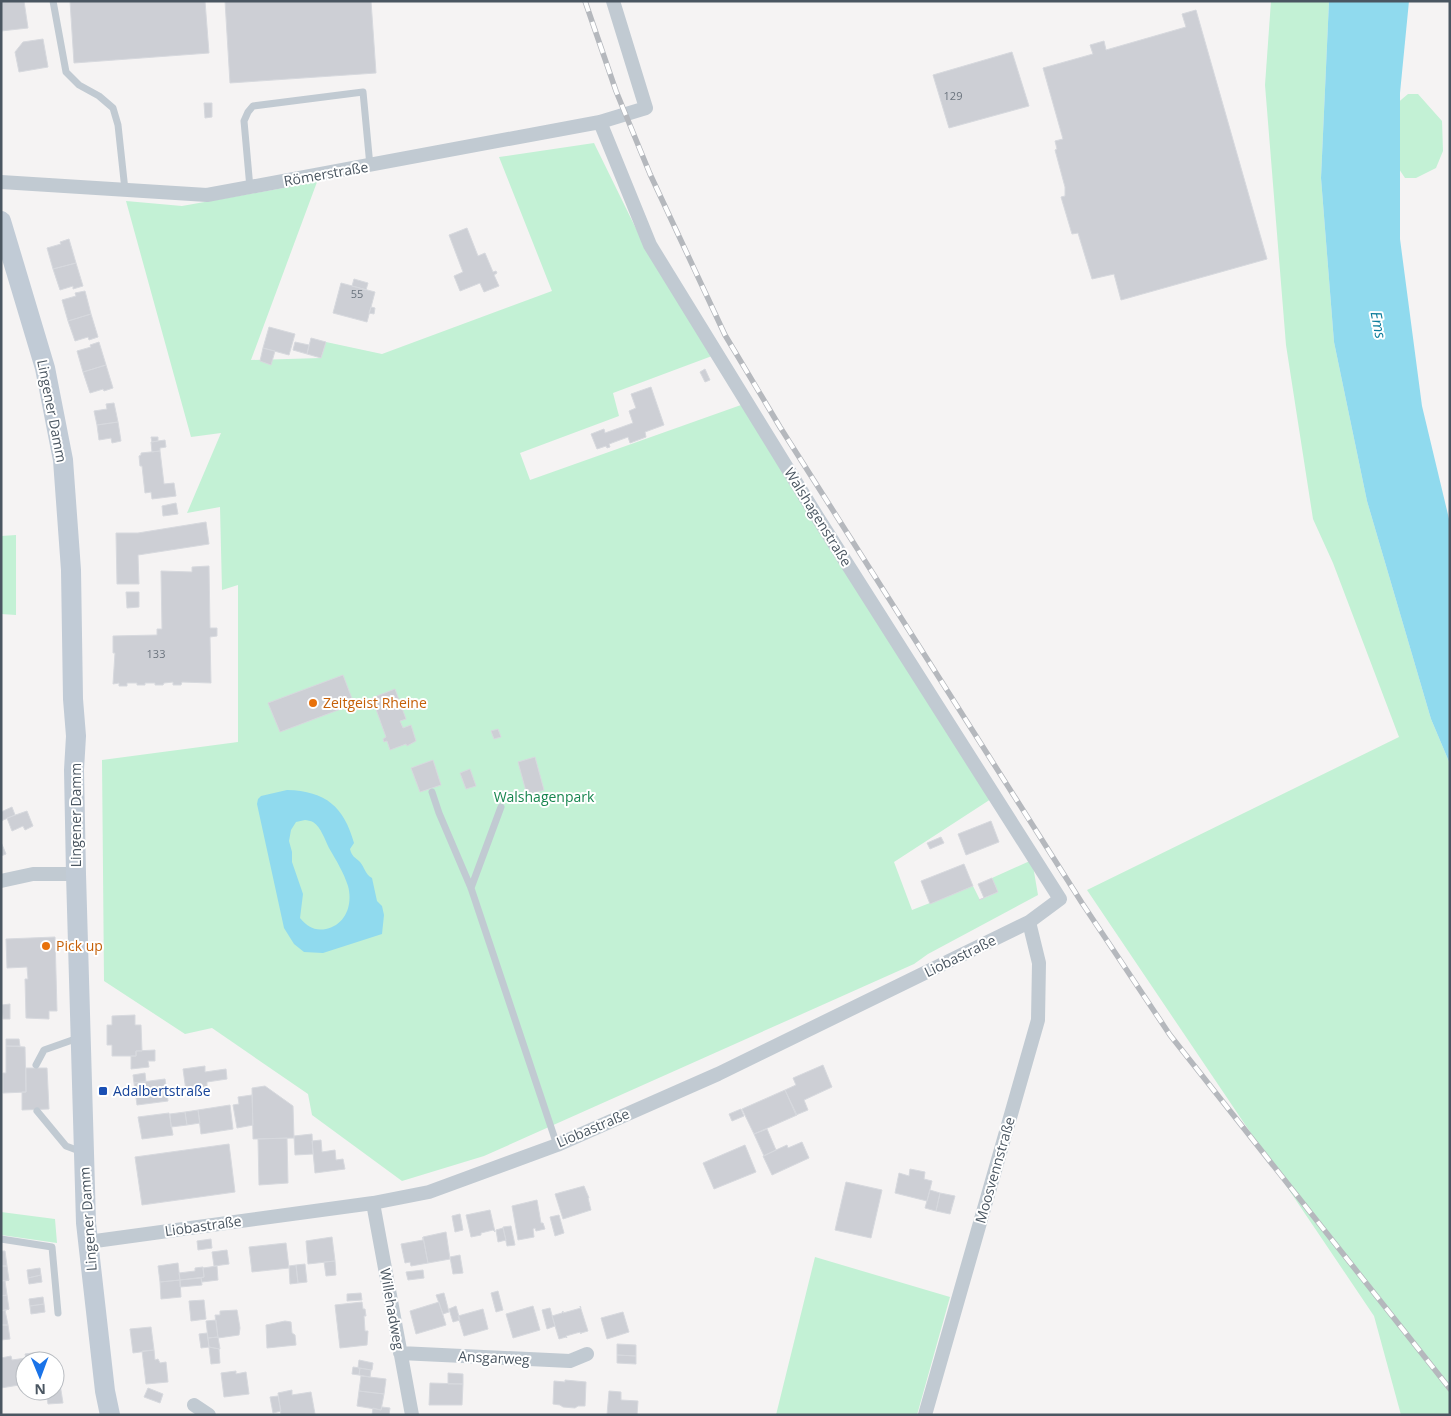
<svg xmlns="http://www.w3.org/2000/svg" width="1451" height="1416" viewBox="0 0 1451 1416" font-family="'Open Sans',sans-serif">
	<rect width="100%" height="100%" fill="#f5f3f3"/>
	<!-- green -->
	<path fill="#c3f1d5" d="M1271,1H1329L1321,178L1334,342L1367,501L1431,719L1450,764V1415H1401L1374,1316L1087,890L1399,737L1333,563L1313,519L1286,345L1265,85Z
		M1408,94H1418L1442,121L1443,151L1436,168L1416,178H1405L1395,163V105Z
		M594,143L646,249L712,356L613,393L619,416L520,453L530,480L741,405L991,799L894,862L912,910L973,886L980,900L998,892L992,878L1032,860L1038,895L928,954L914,964L484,1156L402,1181L312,1115L308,1094L212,1028L185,1034L104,981L102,760L238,742V585L222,590L220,507L187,513L221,433L191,437L126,201L182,206L317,182L251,360L321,358L326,342L382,354L552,291L499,157Z
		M16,535V615L1,614V536Z
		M1,1212L55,1219L57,1243L1,1235Z
		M815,1257L950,1297L917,1415H776Z"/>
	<!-- water -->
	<path fill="#90daee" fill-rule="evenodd" d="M1329,1H1409L1400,93V239L1422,406L1450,523V764L1431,719L1367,501L1334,342L1321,178Z
		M287,790C326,791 344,807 354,843L350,849C352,857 355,857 360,862C365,868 365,874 372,878L377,901L382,906L384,915L382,934L323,953L304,952L294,944L284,928L257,804L258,799L261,796ZM305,820C307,820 311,821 313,822C321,827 325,840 329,848C336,860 344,873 348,886C353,904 346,925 326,929C314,931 308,927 300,918L303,894L292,862V852L289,841L291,830L296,822Z"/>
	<!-- building -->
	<path fill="#cdcfd5" stroke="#d7d9de" d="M1,1H24L28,28L1,31Z
		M70,1H205L209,53L74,63Z
		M225,1H371L376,73L230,83Z
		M1196,10L1267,259L1121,300L1114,274L1092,279L1078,233L1072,234L1061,197L1065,196V187L1055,150L1057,149L1055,141L1063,139L1043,68L1093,54L1090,45L1104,41L1106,50L1186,27L1182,14Z
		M43,39L48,67L19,72L15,52L23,42Z
		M1012,52L1029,106L949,128L933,75Z
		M204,103H212V117L205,118Z
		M467,228L478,256L485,253L493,272L496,271L497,273L494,275L499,286L484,292L480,283L460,291L454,276L463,272L449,235Z
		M69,239L76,263L53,269L47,248L61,244L60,242Z
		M76,263L83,286L73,289V286L60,290L53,269Z
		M354,279L368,283L366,290L352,286Z
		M341,283L375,292L367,322L333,313Z
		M85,291L91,314L68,321L62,300L76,296L75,293Z
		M371,307L375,308L374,314L369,313Z
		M91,314L98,337L89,340L88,337L75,341L68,321Z
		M269,327L295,334L289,355L263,348Z
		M311,338L326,342L321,358L307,354Z
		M99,342L106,365L83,372L77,351L91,347L90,345Z
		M295,342L309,345L307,354L293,350Z
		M263,348L275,351L271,365L260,361Z
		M106,365L113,388L104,391L103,389L90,393L83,372Z
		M705,369L710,380L705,382L700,372Z
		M651,387L664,425L645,432L646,437L630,443L628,437L609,444L610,447L607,448L606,446L597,449L591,434L604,429L605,433L633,423L629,411L636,408L631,394Z
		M114,403L118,422L97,425L94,411L107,409L106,404Z
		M118,422L121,441L112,443L111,438L99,440L97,425Z
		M151,437H158V441L152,442Z
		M165,440L166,447L160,448V451L152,452L151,442Z
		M160,451L164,484L174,483L176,496L152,499L151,492L145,493L142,466H140L139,456L141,455V453Z
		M176,503L178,514L163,516L162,506Z
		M206,522L209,544L138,555L139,584H117L116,533H138Z
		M209,566L210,628H217V636L210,637L211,683L182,682L181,685H173V682L164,683L163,685H155V683H145V685H137V683H127V686H119V683L113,684L115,653H113V636L157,635V629H162L161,571L192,572V567Z
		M126,592H139V607L127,608Z
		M343,675L354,704L280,732L268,703Z
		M395,689L406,719L400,721L403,728L411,725L416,741L407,746L406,744L390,750L387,741L384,742L383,739L386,737L372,698Z
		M498,729L501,737L494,739L491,731Z
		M535,757L544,790L527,795L518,762Z
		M433,760L441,785L420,792L411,768Z
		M470,769L476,786L466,789L460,773Z
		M12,807L15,815L1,821V812Z
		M27,811L33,826L25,830L23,826L12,831L7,818Z
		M991,821L999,842L966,855L958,834Z
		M941,837L944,843L930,849L927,843Z
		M1,842L6,854L1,856Z
		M964,864L973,886L930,904L921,881Z
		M992,878L998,892L979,900L984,898L978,884Z
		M55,937L57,1011H49V1019L26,1018L25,979H28L27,967L7,968L6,939Z
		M10,1004V1019H3L2,1005Z
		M135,1015V1025H141L142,1051H136V1056H112V1045H107V1025H112V1016Z
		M6,1039H19L20,1046H6Z
		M6,1046L25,1047L26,1092L3,1093V1073H6Z
		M155,1050V1061H148L149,1067L131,1069V1056H136V1051Z
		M823,1065L832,1087L804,1100L808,1110L796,1115L785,1090L796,1085L793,1078Z
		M205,1066V1072L226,1069L227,1079L207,1082V1088L186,1091L183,1069Z
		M26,1068H47L49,1109L22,1110V1092H26Z
		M145,1073L146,1082L134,1083L133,1075Z
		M165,1079L168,1101L137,1105L134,1083Z
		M265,1086L293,1106L294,1138L253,1139L252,1088Z
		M785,1090L797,1115L754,1134L742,1109Z
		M252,1095L253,1125L237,1128L233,1105L239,1104L238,1097Z
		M230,1105L233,1129L201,1134L198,1110Z
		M741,1109L744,1116L732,1121L729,1114Z
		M198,1110L200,1123L187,1125L185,1112Z
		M185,1112L187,1125L171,1127L170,1114Z
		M169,1113L173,1135L142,1139L138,1117Z
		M767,1129L776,1150L764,1156L754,1134Z
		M312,1134L313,1154L295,1155L294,1136Z
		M287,1138L288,1183L259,1185L258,1139Z
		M321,1140L322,1152L335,1150L336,1160L343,1159L345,1169L315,1173L312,1141Z
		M802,1142L809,1158L772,1175L763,1156L787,1145L788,1148Z
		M229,1144L235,1192L142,1205L135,1157Z
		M745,1145L756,1172L714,1189L703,1163Z
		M910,1169L925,1172L924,1179L932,1181L927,1201L895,1193L899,1173L909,1176Z
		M846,1182L882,1190L871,1238L835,1230Z
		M584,1186L589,1198H588L591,1210L563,1219L555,1194Z
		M930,1190L940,1193L936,1211L925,1208Z
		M940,1193L955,1196L950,1214L936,1211Z
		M537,1200L541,1223H543L545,1229L536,1231L535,1228L533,1229L534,1237L518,1240L512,1206Z
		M490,1210L495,1232L493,1230L481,1233V1235L471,1237L466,1215Z
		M460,1214L463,1230L455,1232L452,1216Z
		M559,1215L564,1233L555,1236L550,1217Z
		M511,1226L515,1245L507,1246L503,1227Z
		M503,1228L506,1240L498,1242L496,1230Z
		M446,1232L450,1259L428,1263L423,1237Z
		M332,1237L335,1261L308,1264L306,1241Z
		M423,1237L428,1263L411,1266L410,1262L405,1263L401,1244L423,1240Z
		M211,1239L212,1248L198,1250L197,1241Z
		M286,1243L289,1268L252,1272L249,1247Z
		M227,1250L229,1264L214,1266L212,1252Z
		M1,1251H5L7,1266H1Z
		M460,1255L463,1273L453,1274L450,1257Z
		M335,1261L336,1275L326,1276L324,1262Z
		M178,1263L180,1280L160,1282L158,1266Z
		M305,1264L307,1282L298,1283L296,1265Z
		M296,1265L298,1283L290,1284L289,1266Z
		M1,1266H7L9,1280L1,1281Z
		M217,1266L218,1280L202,1282L201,1278L204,1277L203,1268Z
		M203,1267L204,1277L180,1280L179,1273L195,1271V1268Z
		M40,1268L41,1275L28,1278L27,1270Z
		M423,1270L424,1278L408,1280L406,1272Z
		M41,1275L42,1282L29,1284L28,1278Z
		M201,1278L202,1285L180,1287V1280Z
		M9,1280L5,1281L7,1295L1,1296V1281Z
		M180,1280L181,1297L161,1299L160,1282Z
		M498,1291L503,1310L496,1312L491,1293Z
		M361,1293L362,1300L347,1301V1294Z
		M444,1293L449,1312L443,1314L436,1295Z
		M7,1295L9,1309L1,1311V1296Z
		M43,1297L44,1304L30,1306L29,1299Z
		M204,1300L206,1319L191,1321L189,1301Z
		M362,1302L363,1309H365L366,1316H364L365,1331H368L367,1345L340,1348L335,1305Z
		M439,1302L446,1325L416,1334L410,1311Z
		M44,1304L45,1312L31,1314L30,1306Z
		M456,1306L460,1320L453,1322L449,1309Z
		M533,1306L540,1330L513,1338L506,1314Z
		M580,1306L588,1331L581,1333V1334L580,1332L566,1336L567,1338L566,1337L559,1339L552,1316L562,1313L563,1311V1313L581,1308Z
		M550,1308L555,1326L547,1329L542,1310Z
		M9,1309L5,1310L8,1325H1V1311Z
		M483,1309L488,1329L464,1336L458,1316Z
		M237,1310L240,1328L239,1335L218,1338L215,1315H220V1311Z
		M623,1312L629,1332L607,1339L601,1318Z
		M216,1320L218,1337L208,1338L206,1321Z
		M285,1321L291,1322L292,1333L295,1335L296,1345L267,1348L266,1325Z
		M1,1325H8L10,1339L1,1340Z
		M151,1327L154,1350L133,1353L130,1329Z
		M207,1333L209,1347L201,1348L199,1334Z
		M218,1337L220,1349L209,1347L208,1338Z
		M617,1344L636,1345V1356L617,1355Z
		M209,1347L219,1349L220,1363L211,1364Z
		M154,1350L155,1360L158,1359L160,1363L166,1362L168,1382L146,1384L142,1351Z
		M40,1352L41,1361H25V1384L1,1388V1358L11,1356L12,1360L26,1358L25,1354Z
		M617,1355L636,1356V1364L617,1363Z
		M359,1360L373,1363L372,1370L358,1368Z
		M353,1367L360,1368L359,1375L352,1374Z
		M360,1368L371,1370L370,1377L359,1375Z
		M236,1371V1374L246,1372L249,1394L224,1397L221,1373Z
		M448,1373L463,1374V1384H448Z
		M361,1376L386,1379L384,1394L359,1391Z
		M565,1380L586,1382L585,1406H578L575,1408L563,1407L560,1405L553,1404L554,1381L565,1382Z
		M430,1383L463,1384L462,1405H429Z
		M60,1384L63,1403L48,1404L46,1391H55V1385Z
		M148,1388L163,1394L160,1403L144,1397Z
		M292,1390V1395L311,1392L315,1414L281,1415L278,1393Z
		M359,1391L384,1394L381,1410L357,1406Z
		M609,1391L621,1392V1400L638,1401L637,1415H607Z
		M278,1396L281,1411L273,1413L270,1397Z
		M382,1407L390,1408L389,1415H372L373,1408L381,1410Z"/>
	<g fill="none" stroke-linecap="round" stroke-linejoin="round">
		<!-- lane -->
		<path stroke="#c1cad2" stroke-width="7" d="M53,1L66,72L79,85L99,96L113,108L118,125L125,190
			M250,188L244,121L248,112L253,106L363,92L370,166
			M432,792L439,813L471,888L557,1145
			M471,888L501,807
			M36,1065L44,1050L78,1038
			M37,1111L66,1146L82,1152
			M1,1239L52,1247L58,1313"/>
		<!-- street -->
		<path stroke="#c1cad2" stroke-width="14" d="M1,182L207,195L600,122L646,108L613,1
			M1,881L33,874H76
			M373,1203L412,1415
			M88,1242L373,1203L429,1192L557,1145L718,1074L1029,922L1060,899L818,518L650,245L600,122
			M400,1353L570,1361L587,1354
			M194,1405L209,1415
			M925,1415L1038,1020L1039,963L1029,922"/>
		<!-- secondary -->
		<path stroke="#c1cbd6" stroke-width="20" d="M1,221L45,368L63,460L71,570L73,699L76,736L74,770L76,874L86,1223L105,1391L110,1415"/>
		<!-- rail casing -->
		<g stroke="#b5b8bd" stroke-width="5.5">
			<path id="rail" d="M585,1L616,91L650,174L725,335L780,427L1082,903L1170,1035L1450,1389"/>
		</g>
		<!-- rail -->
		<use href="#rail" stroke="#fff" stroke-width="4" stroke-dasharray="11" stroke-linecap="butt"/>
	</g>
	<!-- markers -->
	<g fill="#e8710a" stroke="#fff" stroke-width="2">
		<circle cx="313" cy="703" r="5"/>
		<circle cx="46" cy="946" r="5"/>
	</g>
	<rect fill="#1a4fb4" stroke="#fff" stroke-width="2" x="98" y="1086" width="10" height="10" rx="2.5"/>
	<g text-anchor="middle" stroke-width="4" stroke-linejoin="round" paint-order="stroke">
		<!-- number labels -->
		<g font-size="11" fill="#6b747e">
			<text x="953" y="100">129</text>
			<text x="357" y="298">55</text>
			<text x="156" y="658">133</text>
		</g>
		<!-- street labels -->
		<g font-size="14" fill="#4a5661" stroke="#fff">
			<text transform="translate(326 174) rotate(-10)" y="5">Römerstraße</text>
			<text transform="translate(52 411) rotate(79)" y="5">Lingener Damm</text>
			<text transform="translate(818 517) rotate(58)" y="5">Walshagenstraße</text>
			<text transform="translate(76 815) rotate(-90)" y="5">Lingener Damm</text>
			<text transform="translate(960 956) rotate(-26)" y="5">Liobastraße</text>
			<text transform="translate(593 1128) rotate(-23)" y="5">Liobastraße</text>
			<text transform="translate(995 1170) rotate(-74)" y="5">Moosvennstraße</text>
			<text transform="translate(88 1219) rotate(-94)" y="5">Lingener Damm</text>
			<text transform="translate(203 1226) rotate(-8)" y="5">Liobastraße</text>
			<text transform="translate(392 1309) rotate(80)" y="5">Willehadweg</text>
			<text transform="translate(494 1358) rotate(3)" y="5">Ansgarweg</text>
		</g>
		<!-- food labels -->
		<g font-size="14" fill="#c56008" stroke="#fff" text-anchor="start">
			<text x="323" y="708">Zeitgeist Rheine</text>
			<text x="56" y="951">Pick up</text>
		</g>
		<!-- park labels -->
		<g font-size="14" fill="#17864f" stroke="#fff">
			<text x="544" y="802">Walshagenpark</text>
		</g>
		<!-- transit labels -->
		<g font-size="14" fill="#164399" stroke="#fff" text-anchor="start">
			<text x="113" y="1096">Adalbertstraße</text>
		</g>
		<!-- water labels -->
		<g font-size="15" font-style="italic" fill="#0c7c9b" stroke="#fff">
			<text transform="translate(1378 325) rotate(79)" y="5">Ems</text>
		</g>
	</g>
	<!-- border -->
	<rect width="1451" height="1416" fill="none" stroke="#4a5661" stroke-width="5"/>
	<!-- north arrow -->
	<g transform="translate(40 1376) rotate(179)"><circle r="24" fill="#ffffff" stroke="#b7bbc0"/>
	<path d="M0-4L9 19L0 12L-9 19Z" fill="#1a73e8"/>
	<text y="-8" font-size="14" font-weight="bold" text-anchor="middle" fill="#4a5661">N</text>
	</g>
</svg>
